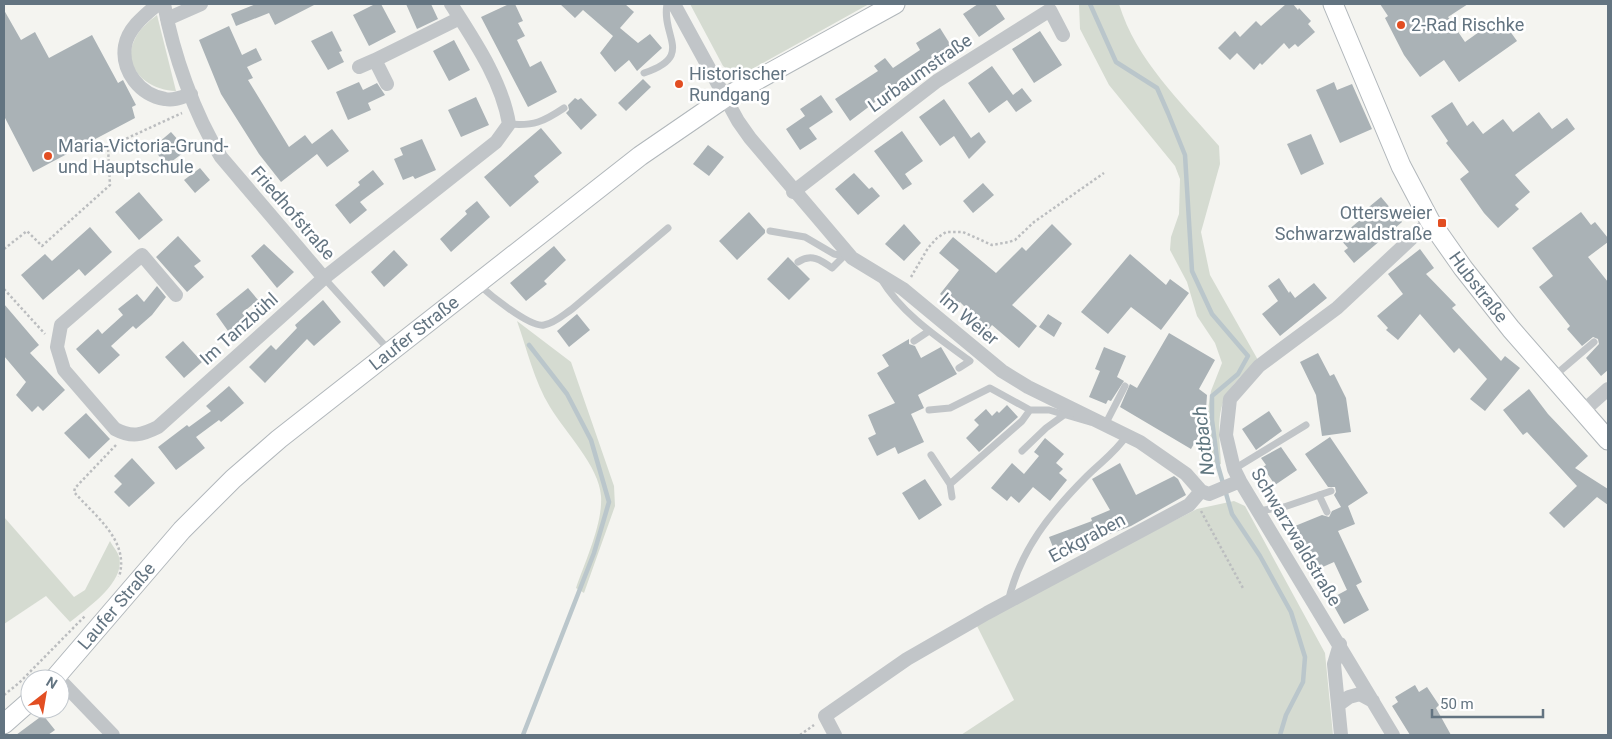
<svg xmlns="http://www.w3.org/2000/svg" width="1612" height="739" viewBox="0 0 1612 739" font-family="Roboto,sans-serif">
	<rect width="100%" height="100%" fill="#f4f4f0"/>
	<!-- green -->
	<path fill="#d5dbd1" d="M690,4H869L743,74L731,72L723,66Z
		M1079,4H1119C1136,60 1181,102 1219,146L1220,164L1201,232L1210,275L1258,360C1249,369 1238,378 1231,388C1214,409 1220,440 1221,464L1213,466L1201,452L1211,391L1222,363L1215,343L1197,316L1187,282L1170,250L1171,237L1179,214L1180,179L1175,166L1109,85L1080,29Z
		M157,15L176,91C151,91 121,70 134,41C139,29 148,22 157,15Z
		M517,321L571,362L614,486L615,506L584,593L576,588C585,562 603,523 601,496C599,466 565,432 550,407C534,381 527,349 517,321Z
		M1234,501L1245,506L1325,653L1333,735H961L1014,700L976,624L993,613L1197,509Z
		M4,517L74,597L85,590L110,541C112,545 116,550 118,554C129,580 87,608 70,622L46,596L4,624Z"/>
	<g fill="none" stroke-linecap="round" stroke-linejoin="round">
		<!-- stream -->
		<path stroke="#bac6cb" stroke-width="4.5" d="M1090,4L1116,62L1157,88L1168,113L1185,155L1192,271L1212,314L1248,356L1238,374L1212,396V420L1218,466L1232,514L1260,556L1291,612L1305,657L1303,682L1286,715L1280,735
			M523,735L594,553L609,502L591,440L567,394L529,345"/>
	</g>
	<!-- building -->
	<path fill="#aab2b6" d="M256,4H316L275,25L269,13L236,26L231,14Z
		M375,4H381L396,32L369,46L353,15Z
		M406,4H431L438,19L417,29Z
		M509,4H515L523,21L518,23L525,36L517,40L530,67L541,61L557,92L528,107L481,17Z
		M560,4H625L634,12L620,28L638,43L650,34L662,48L637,71L629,60L615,72L600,53L613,36L583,10L575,18Z
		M978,4H995L1005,19L979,37L963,14Z
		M1286,4H1293L1298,10L1299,8L1311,21L1308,24L1315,32L1298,47L1295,44L1289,49L1284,43L1262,65L1260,63L1254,70L1237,53L1230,60L1218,48L1235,31L1240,37L1256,21L1261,26Z
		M1380,4H1468L1448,17L1465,42L1493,22L1500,31L1507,27L1517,41L1459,82L1444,60L1420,77L1404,55L1385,18L1388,16Z
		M4,10L21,40L35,32L49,58L92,35L118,83L123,80L136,105L132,107L135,118L33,172L4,116Z
		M229,26L242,55L256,48L262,60L247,67L253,78L248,80L289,147L305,135L312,144L332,129L349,151L327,167L317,154L281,182L259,154L221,94L199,40Z
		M940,28L955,52L931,67L927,61L900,79L897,98L891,90L850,121L835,99L878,71L874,66L885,58L893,68L920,50L916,43Z
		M332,31L342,51L339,52L344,62L328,70L311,41Z
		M1040,31L1062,65L1034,83L1012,49Z
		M454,40L470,70L449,81L433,51Z
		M992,66L1013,95L1022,88L1032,101L1016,112L1007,100L989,113L968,83Z
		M643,79L651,87L626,111L618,103Z
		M359,82L363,90L377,83L385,95L368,103L371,110L348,120L336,92Z
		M1334,82L1337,90L1352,84L1372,129L1340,143L1316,90Z
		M821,95L833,112L809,128L817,139L800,150L786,129L805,116L800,109Z
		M476,97L489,125L461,137L448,110Z
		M575,98L578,100L581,98L597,115L581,130L566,113L569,110L568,105Z
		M944,99L971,138L979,132L986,142L969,159L954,136L940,146L919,117Z
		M1452,102L1467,126L1473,121L1483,134L1503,119L1513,132L1539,112L1552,129L1567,118L1575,129L1515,175L1530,192L1515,205L1519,209L1498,228L1484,213L1460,179L1469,172L1446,143L1448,141L1431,116Z
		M541,128L562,153L534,176L539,182L510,207L484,177Z
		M902,131L923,161L905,174L912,184L903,190L874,151Z
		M171,132L187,150L167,165L152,148Z
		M1311,134L1324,164L1301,175L1287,144Z
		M422,139L436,170L415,179L413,176L403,180L394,159L403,155L400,148Z
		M708,145L724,157L709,176L693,164Z
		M200,168L210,180L195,193L184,180Z
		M373,170L384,184L360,202L367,210L350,224L335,205L360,185L358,182Z
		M854,173L869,189L872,187L880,196L858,215L835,189Z
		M983,183L994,195L973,213L963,201Z
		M139,192L163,220L139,240L115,212Z
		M1381,197L1402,222L1354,263L1344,251L1348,248L1339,238L1361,219L1358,216Z
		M477,201L490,217L451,252L440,239L467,214L465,211Z
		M749,212L765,230V233L737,260L719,241Z
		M1581,212L1591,225L1595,222L1608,238V242L1588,257L1608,282V370L1601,376L1586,358L1599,344L1598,339L1593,337L1582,346L1567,329L1570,326L1539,287L1553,276L1532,248Z
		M904,224L921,243L904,261L885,244Z
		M1052,224L1072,244L1012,305L1037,326L1019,348L992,325L988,330L960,302L956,307L940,294L959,270L939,253L953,237L996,273L1022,247L1026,251Z
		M90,227L112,252L85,276L79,269L43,300L21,275L45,254L52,261Z
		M178,236L201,261L194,266L204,277L187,292L156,257Z
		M264,244L294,272L277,288L251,256Z
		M554,246L566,260L544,281L547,284L526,301L510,283Z
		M1420,249L1434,268L1426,274L1456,305L1452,308L1501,361L1505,356L1520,368L1485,411L1470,399L1487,379L1459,348L1454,353L1420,314L1398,340L1386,330L1388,328L1377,316L1403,294L1388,274Z
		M394,250L408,265L384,287L371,272Z
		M1130,254L1166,285L1170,279L1189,293L1161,330L1131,307L1108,334L1081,312Z
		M788,257L810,279L789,300L767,279Z
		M1279,278L1289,293L1290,291L1295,298L1314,283L1327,298L1280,336L1262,314L1278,301L1268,286Z
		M157,286L166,297L152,315L136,329L133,326L111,346L120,355L99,374L76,349L98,329L102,334L123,315L118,309L137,294L144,302Z
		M248,288L258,300L242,313L250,323L233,338L216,314Z
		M323,300L341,322L314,346L307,339L265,383L249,367L271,345L276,350L297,328L295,325Z
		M4,304L39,345L30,353L65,390L43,411L38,406L32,412L16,395L26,382L4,356Z
		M577,314L590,330L569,347L557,331Z
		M1048,314L1062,323L1054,337L1039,327Z
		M1169,333L1215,360L1199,389L1207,395L1205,424L1191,449L1120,407L1130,384L1137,388Z
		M909,339V344L915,346L921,358L941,347L957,374L918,395L924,408L911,414L924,442L898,454L895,447L877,456L868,438L876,434L868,415L895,403L877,373L889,366L882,355Z
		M183,341L202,362L184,378L165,357Z
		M1104,347L1126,356L1117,377L1124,381L1111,401L1108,400L1106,404L1089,397L1100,371L1095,369Z
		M1318,353L1330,376L1334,374L1346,398L1351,432L1322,436L1316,395L1300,362Z
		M229,386L244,403L221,422L219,420L196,437L205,448L176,470L158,447L187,425L189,427L211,411L206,406Z
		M1529,389L1548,414L1588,456L1575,468L1608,489V505L1597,497L1564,528L1549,513L1577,486L1527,432L1523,435L1503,410Z
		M1007,405L1018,417L979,452L966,438L979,425L974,420L986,409L992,416L997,411L999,413Z
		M1269,411L1282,431L1256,450L1242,429Z
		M86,413L110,439L89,459L64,433Z
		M1330,437L1368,493L1348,506L1355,524L1338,531L1362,582L1347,590L1334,562L1316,570L1295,526L1322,515L1329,517L1332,511L1341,507L1334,495L1336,492L1335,487H1328L1305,454Z
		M1045,438L1064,454L1056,463L1063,469L1059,473L1067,480L1050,501L1033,487L1019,503L1011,496L1007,501L991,488L1012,463L1024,474L1039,456L1034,452Z
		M1281,447L1297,470L1275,485L1263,467L1266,465L1261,458Z
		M132,458L155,483L129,507L114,492L122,484L114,476Z
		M1120,463L1136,495L1174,476L1178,479L1186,495L1131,526L1056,555L1049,537L1092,521L1091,518L1110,510L1092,479Z
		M925,479L942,505L919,520L902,493Z
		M1356,585L1369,610L1344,624L1330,599Z
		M1415,685L1419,692L1427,687L1439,705L1436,708L1451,735H1410L1392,706L1398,702L1395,697Z
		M43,715L55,730L48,735H16Z"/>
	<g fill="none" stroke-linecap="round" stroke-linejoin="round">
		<!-- secondary casing -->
		<g stroke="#b1b7bb" stroke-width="21">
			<g id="secondary">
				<path id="s1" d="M1333,4L1401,166L1430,221L1463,268L1511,329L1608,440"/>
				<path id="s2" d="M54,679L182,530L233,479L279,439L640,156L726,97L895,4"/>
				<path d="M4,724L30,701"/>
			</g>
		</g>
		<!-- path -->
		<path stroke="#bbbdbf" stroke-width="2.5" stroke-dasharray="2.5 2.5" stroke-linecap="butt" d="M4,249L27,231L42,246L110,185L108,147L182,113
			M911,277L928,248L937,238L946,232H963L992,245L1009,242L1015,240L1034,222L1104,173
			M4,289L45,334
			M116,445L75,488L74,492C96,517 130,541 119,577
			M1201,511L1244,590
			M4,695L19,683L85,616
			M800,735L814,725"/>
		<!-- lane -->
		<path stroke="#c1c5c8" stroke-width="7" d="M644,73C695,56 661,37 667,4
			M509,124C534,126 543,122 564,108
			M770,231L805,237L834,254L850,257
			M798,262C811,253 821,260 832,268L844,256
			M324,278L389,350
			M881,279C902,314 937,337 970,361L959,368
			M478,284C489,294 530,328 544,325C555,323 563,315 572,309L668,228
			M914,341L929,331
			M1553,377L1594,342
			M929,410L950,408L990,388L1030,410H1049L1090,422
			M1106,423L1125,386
			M1022,451L1046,428L1064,415
			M931,455L950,484
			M1234,469L1306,425
			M1319,495L1327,512
			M952,497L950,484L1022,421L1030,410
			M1258,511L1284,507L1331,491
			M1008,602C1020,550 1050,513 1087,476C1101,462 1116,452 1127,435"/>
		<!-- street -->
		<path stroke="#c1c5c8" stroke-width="14" d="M158,4C145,15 128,28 125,46C121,71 140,95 165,99C174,101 182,97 191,94
			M164,4C173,53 194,114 221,157L324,278
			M674,4L738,121L750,138L852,258L903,289L1002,371L1028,387L1140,442L1186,474L1201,491L1209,494L1240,481
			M167,19L201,4
			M359,67L375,60
			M387,84L375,60L460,18
			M793,192L937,81L1050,10L1063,35
			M176,295L142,255L61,325L57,347L64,370L115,429C132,438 142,435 158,427L324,278L496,142L509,124C502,81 474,40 451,4
			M1582,412L1608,389
			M1340,644L1334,664L1341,735
			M60,680L113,735
			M1338,705L1349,697L1360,694L1373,701
			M835,735L825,716L907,659L987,613L1189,505L1201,491
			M1393,735L1240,481L1234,469L1226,435L1230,399L1259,366L1337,308L1430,221"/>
		<!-- secondary -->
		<use href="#secondary" stroke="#fff" stroke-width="19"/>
	</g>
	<!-- markers -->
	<g fill="#e24e22" stroke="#fff" stroke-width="2">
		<circle cx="1401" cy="25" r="5"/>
		<circle cx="679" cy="84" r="5"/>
		<circle cx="48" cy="156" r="5"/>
		<rect x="1437" y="218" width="10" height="10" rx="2.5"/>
	</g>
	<g text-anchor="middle" stroke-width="5" stroke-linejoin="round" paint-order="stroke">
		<!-- poi labels -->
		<g font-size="18" fill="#637481" stroke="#fff" text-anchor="start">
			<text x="1411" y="31">2-Rad Rischke</text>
			<text x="689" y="80">Historischer<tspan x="689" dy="21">Rundgang</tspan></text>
			<text x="58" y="152">Maria-Victoria-Grund-<tspan x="58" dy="21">und Hauptschule</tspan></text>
			<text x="1432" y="219" text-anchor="end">Ottersweier<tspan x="1432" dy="21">Schwarzwaldstraße</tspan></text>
		</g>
		<!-- street labels -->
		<g font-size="18" fill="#637481" stroke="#fff">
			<text transform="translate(920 73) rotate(-35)" y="6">Lurbaumstraße</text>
			<text transform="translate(293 213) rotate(49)" y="6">Friedhofstraße</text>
			<text dy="6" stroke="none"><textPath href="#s1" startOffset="320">Hubstraße</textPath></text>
			<text transform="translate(969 319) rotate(40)" y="6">Im Weier</text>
			<text transform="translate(239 329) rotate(-42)" y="6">Im Tanzbühl</text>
			<text dy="6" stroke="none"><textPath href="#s2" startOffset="501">Laufer Straße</textPath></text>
			<text transform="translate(1296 537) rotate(59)" y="6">Schwarzwaldstraße</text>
			<text transform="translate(1087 538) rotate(-28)" y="6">Eckgraben</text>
			<text dy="6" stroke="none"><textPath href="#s2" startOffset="96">Laufer Straße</textPath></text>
		</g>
		<!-- water labels -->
		<g font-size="19" font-style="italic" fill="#5f767f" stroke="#fff">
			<text transform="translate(1203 441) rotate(-97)" y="7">Notbach</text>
		</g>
	</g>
	<!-- border -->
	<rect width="1612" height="739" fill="none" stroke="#637481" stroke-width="10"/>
	<!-- north arrow -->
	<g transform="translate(45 694) rotate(31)"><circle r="24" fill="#ffffff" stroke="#c1c7cd"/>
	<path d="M0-4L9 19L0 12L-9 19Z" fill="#e24e22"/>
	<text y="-8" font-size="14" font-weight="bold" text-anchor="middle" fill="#637481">N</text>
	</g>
	<!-- scale -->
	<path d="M1432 709v8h111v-8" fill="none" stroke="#637481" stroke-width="2.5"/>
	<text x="1440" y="709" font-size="15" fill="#637481" stroke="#ffffff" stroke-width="4" paint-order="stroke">50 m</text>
</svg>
